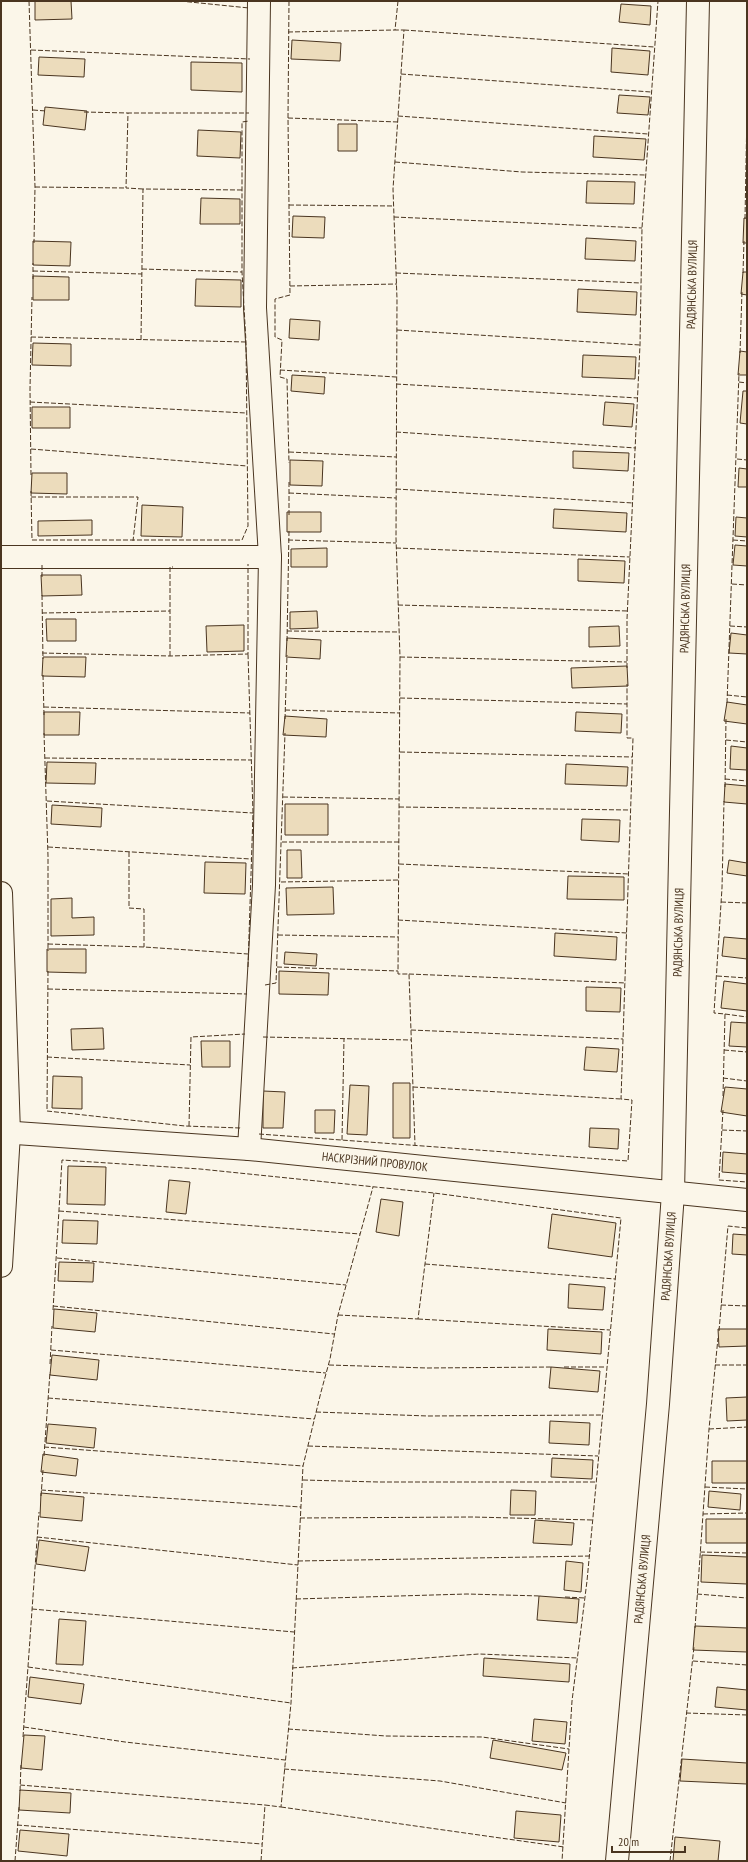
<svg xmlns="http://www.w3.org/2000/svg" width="748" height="1862" viewBox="0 0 748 1862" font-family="'PT Sans Narrow',sans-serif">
	<rect width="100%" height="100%" fill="#fbf6e9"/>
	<!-- building -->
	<path fill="#ecdcbc" stroke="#4a3520" d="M35,1H71L72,19L35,20Z
		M621,4L651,6L650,25L619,22Z
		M292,40L341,43L340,61L291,59Z
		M612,48L650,51L648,75L611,72Z
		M39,57L85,59L84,77L38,75Z
		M191,62L242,63V92L191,90Z
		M619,95L650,97L648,115L617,113Z
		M45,107L87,111L85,130L43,125Z
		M338,124H357V151H338Z
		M198,130L241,132L240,158L197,156Z
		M594,136L646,139L644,160L593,157Z
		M587,181L635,182L634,204L586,203Z
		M201,198L240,199V224H200Z
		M293,216L325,217L324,238L292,237Z
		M744,218H747V243H743Z
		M586,238L636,241L635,261L585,259Z
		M33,241L71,242L70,266L33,265Z
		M743,272H747V295L741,294Z
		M33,276L69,277V300H33Z
		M196,279L241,280V307L195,306Z
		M578,289L637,292L636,315L577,312Z
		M290,319L320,321L319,340L289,338Z
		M33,343L71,344V366L32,365Z
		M740,351L747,352V375H738Z
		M583,355L636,357L635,379L582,377Z
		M292,375L325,377L324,394L291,391Z
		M743,391H747V424L740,423Z
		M605,402L634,404L632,427L603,425Z
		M32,407H70V428H32Z
		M573,451L629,453L628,471L573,468Z
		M290,460L323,461L322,486L290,485Z
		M739,468L747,469V487H738Z
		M32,473H67V494L31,493Z
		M142,505L183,507L182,537L141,536Z
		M554,509L627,513L626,532L553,528Z
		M287,512H321V532H287Z
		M736,517L747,518V537L735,536Z
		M92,520V535L38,536V521Z
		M735,545L747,546V566L733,565Z
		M327,548V567H291V549Z
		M578,559L625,561L624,583L578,581Z
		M41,575H81L82,595L42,596Z
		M317,611L318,628L290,629V612Z
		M46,619H76V641H47Z
		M244,625V651L207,652L206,626Z
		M619,626L620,646L589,647V627Z
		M731,633L747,635V654L729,653Z
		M287,638L321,640L320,659L286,657Z
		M43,657H86L85,677L42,676Z
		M627,666L628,686L572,688L571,668Z
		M727,702L747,705V724L724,721Z
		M44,712H80L79,735H44Z
		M576,712L622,714L621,733L575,731Z
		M285,716L327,719L326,737L283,735Z
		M731,746L747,748V770L730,769Z
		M47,762L96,763L95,784L46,783Z
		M566,764L628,767L627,786L565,784Z
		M725,784L747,786V804L724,802Z
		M285,804H328V835H285Z
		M52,805L102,808L101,827L51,824Z
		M582,819L620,820L619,842L581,840Z
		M287,850H301L302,878H287Z
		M729,860L747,863V876L727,873Z
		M205,862L246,863L245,894L204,893Z
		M568,876L624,877V900L567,899Z
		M333,887L334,914L287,915L286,888Z
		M72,898V918L94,917V935L51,936V899Z
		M555,933L617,937L616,960L554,956Z
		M724,937L747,939V959L722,956Z
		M47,949H86V973L47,972Z
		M285,952L317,954L316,966L284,964Z
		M279,971L329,973L328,995L279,994Z
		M724,981L747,984V1011L721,1008Z
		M586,987L621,988L620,1012L586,1011Z
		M731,1022L747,1023V1047L729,1046Z
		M103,1028L104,1049L72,1050L71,1029Z
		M201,1041H230V1067H202Z
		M586,1047L619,1049L617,1072L584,1070Z
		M53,1076L82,1077V1109L52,1108Z
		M393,1083H410V1138H393Z
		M350,1085L369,1086L367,1135L347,1134Z
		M725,1087L747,1089V1116L721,1112Z
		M263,1091L285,1092L283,1128H263Z
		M315,1110H335L334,1133H315Z
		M590,1128L619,1129L618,1149L589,1147Z
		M723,1152L747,1154V1174L722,1172Z
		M68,1166L106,1167L105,1205L67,1204Z
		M169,1180L190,1182L186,1214L166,1212Z
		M381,1199L403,1202L399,1236L376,1232Z
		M552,1214L616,1223L612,1257L548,1248Z
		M63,1220L98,1221L97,1244L62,1243Z
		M733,1234L747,1235V1255L732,1254Z
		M59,1262L94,1263L93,1282L58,1281Z
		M569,1284L605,1287L603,1310L568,1308Z
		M54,1309L97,1313L95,1332L53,1328Z
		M548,1329L602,1332L601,1354L547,1350Z
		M718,1329H747V1346L719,1347Z
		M52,1355L99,1360L97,1380L50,1375Z
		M551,1367L600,1371L598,1392L549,1388Z
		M747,1397V1420L727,1421L726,1398Z
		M550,1421L590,1423L589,1445L549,1443Z
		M48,1424L96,1428L94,1448L46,1443Z
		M43,1454L78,1459L76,1476L41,1472Z
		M552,1458L593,1460L592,1479L551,1477Z
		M712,1461H747V1483H712Z
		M511,1490L536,1491L535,1515H510Z
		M709,1491L741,1494L740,1510L708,1507Z
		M41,1493L84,1497L82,1521L40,1517Z
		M706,1519H747V1543H706Z
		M535,1520L574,1523L572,1545L533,1543Z
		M39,1540L89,1547L85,1571L36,1564Z
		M702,1555L747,1557V1584L701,1582Z
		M566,1561L583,1563L581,1592L564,1590Z
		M539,1596L579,1599L577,1623L537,1620Z
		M59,1619L86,1621L83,1665L56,1664Z
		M695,1626L747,1628V1652L693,1650Z
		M484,1658L570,1664L569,1682L483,1676Z
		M30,1677L84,1684L81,1704L28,1697Z
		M717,1687L747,1690V1710L715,1707Z
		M534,1719L567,1722L565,1744L532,1741Z
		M24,1735L45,1736L42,1770L21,1768Z
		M493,1740L566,1753L562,1770L490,1758Z
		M682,1759L747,1763V1784L680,1781Z
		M20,1790L71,1793L70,1813L19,1810Z
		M516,1811L561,1815L559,1842L514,1838Z
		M20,1830L69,1834L67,1856L18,1851Z
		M675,1837L720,1841L718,1861H673Z"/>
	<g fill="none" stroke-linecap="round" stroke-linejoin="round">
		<!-- street casing -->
		<g stroke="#4a3520" stroke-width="24">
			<g id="street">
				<path d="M1,557H270"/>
				<path d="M1,893L9,1133L1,1266"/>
				<path id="s1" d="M1,1132L249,1149L747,1200"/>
				<path d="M249,1149L264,885L270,557L255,308L259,1"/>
				<path id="s2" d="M617,1861L658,1404L673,1193L698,1"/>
			</g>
		</g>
		<!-- street -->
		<use href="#street" stroke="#fbf6e9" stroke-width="22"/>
		<!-- fence -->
		<path stroke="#4a3520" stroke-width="1" stroke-dasharray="5 2" stroke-linecap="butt" d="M29,1L35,187L34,243
			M180,1L249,8
			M289,1L288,118L290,295L275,299V337L282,340L280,377L287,379L289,463
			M398,1L395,30H404L393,189L397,299L396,538L400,657L398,974H409L415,1145
			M747,1V54
			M404,30L654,47
			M288,32L395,30
			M31,50L250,59
			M401,74L651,92
			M33,110L46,111
			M84,112L128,113
			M398,116L648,134
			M288,118L398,122
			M395,162L522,172L645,175
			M35,187L126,188
			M143,189L126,188L128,113H249
			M289,205L394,206
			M394,217L642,228
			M745,219L747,110
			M142,269L242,272
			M33,271L142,274
			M396,273L641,283
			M743,273L744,241
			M33,279V263
			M290,286L397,284
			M397,330L640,345
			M31,337L246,342
			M141,340L143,189L242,190
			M740,353L742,291
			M280,370L396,377
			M739,382L747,383
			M396,384L638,398
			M30,402L246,413
			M396,432L636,448
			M31,449L247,466
			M289,452L396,457
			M737,459L747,460
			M31,475L30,389L32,297
			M396,489L633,503
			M31,491L32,540H242L248,526L246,342L242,272V122L249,121
			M289,493L396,498
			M31,497H138L133,541
			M289,515V481
			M288,540L396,543
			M733,540L747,541
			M396,548L630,557
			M42,565V577
			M732,584L747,585
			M42,595L43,659
			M398,605L628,611
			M42,613L170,611
			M730,626L747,627
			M287,631L399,632
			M287,641L289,531
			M42,653L170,656L248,654V564
			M170,656V567H173
			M400,657L627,662
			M627,668V619L640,345L642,228L658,1
			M43,675L44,715
			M727,695L747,697
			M400,698L627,704
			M727,703L739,373
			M44,707L250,713
			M285,710L400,713
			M285,719L287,655
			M44,733L48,856V951
			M726,740L747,742
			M400,752L632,757
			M45,758L251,760
			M725,779L747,781
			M725,787L726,719
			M283,797L399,799
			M47,801L253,813
			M399,807L630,810
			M282,842H399
			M48,847L251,859
			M129,852V908L144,909V947
			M399,864L629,874
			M281,882L399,880
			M721,902L747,903
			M398,920L627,933
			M278,935L398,937
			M48,944L144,947L248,954
			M248,967L253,813L248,654
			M277,967L398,971
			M48,971L47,1111L185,1126L240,1128L241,1127
			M409,974L626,983
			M717,976L747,978
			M265,985L276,983L285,733
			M48,989L247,994
			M725,1014L747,1017
			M411,1030L623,1039
			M263,1037L411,1040
			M724,1050L747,1052
			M47,1057L190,1065
			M723,1078L747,1081
			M413,1087L621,1099
			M723,1096L725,1014L714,1013L722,888L724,801
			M723,1110L719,1180L747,1182
			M189,1126L191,1037L245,1034
			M722,1130L747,1131
			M259,1134L628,1161L632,1100L621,1099L633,738H627V684
			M342,1140L344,1039
			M59,1211L360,1234
			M57,1258L346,1285
			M425,1264L615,1279
			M721,1305L747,1306
			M53,1306L334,1334
			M53,1310L62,1160L200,1169L434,1193L621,1218L587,1581L572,1701L562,1861
			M338,1315L418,1319L434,1193
			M418,1319L610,1330
			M719,1331L728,1226L747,1228
			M51,1350L326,1373
			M50,1364L52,1326
			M329,1365L427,1368L552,1367
			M715,1365H747
			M564,1367H606
			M48,1398L314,1419
			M316,1412L428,1416L602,1415
			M709,1429L747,1427
			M308,1446L598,1456
			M44,1447L303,1466
			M44,1456L50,1372
			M303,1480L378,1482H596
			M705,1487L747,1489
			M41,1490L301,1507
			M41,1496L43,1470
			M703,1514L747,1513
			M300,1518L473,1517L592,1520
			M37,1537L298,1565
			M700,1552L747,1553
			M298,1561L590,1556
			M697,1594L747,1598
			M565,1597L585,1598
			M296,1599L467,1594L541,1596
			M32,1609L294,1632
			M695,1628L709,1429L718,1338
			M693,1661L747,1665
			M28,1667L291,1703
			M292,1668L479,1654L578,1658
			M686,1713L747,1715
			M24,1727L125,1742L285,1760
			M288,1729L386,1736L482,1737L569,1749
			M23,1737L39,1512
			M284,1769L440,1781L566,1803
			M20,1785L265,1805
			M20,1791L21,1765
			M281,1807L564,1847
			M17,1825L262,1844
			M15,1861L19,1807
			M261,1861L265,1805L281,1807L291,1703L303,1466L321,1392L330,1359L338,1315L373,1187
			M670,1861L694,1647"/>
	</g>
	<g text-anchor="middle" stroke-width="3" stroke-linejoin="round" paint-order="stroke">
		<!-- street labels -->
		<g font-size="12" fill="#4a3520" stroke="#fbf6e9">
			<text dy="4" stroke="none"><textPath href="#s2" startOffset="1579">РАДЯНСЬКА ВУЛИЦЯ</textPath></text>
			<text dy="4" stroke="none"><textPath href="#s2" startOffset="1255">РАДЯНСЬКА ВУЛИЦЯ</textPath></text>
			<text dy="4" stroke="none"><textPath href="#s2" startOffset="931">РАДЯНСЬКА ВУЛИЦЯ</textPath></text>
			<text dy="4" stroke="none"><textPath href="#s1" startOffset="375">НАСКРІЗНИЙ ПРОВУЛОК</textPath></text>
			<text dy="4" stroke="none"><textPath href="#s2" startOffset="607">РАДЯНСЬКА ВУЛИЦЯ</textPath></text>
			<text dy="4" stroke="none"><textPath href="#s2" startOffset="283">РАДЯНСЬКА ВУЛИЦЯ</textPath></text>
		</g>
	</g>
	<!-- border -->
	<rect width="748" height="1862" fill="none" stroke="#4a3520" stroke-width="4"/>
	<!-- scale -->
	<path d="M612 1846v6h73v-6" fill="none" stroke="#4a3520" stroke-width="2"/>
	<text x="618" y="1846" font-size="12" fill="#4a3520" stroke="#fbf6e9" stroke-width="3" paint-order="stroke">20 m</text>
</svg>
